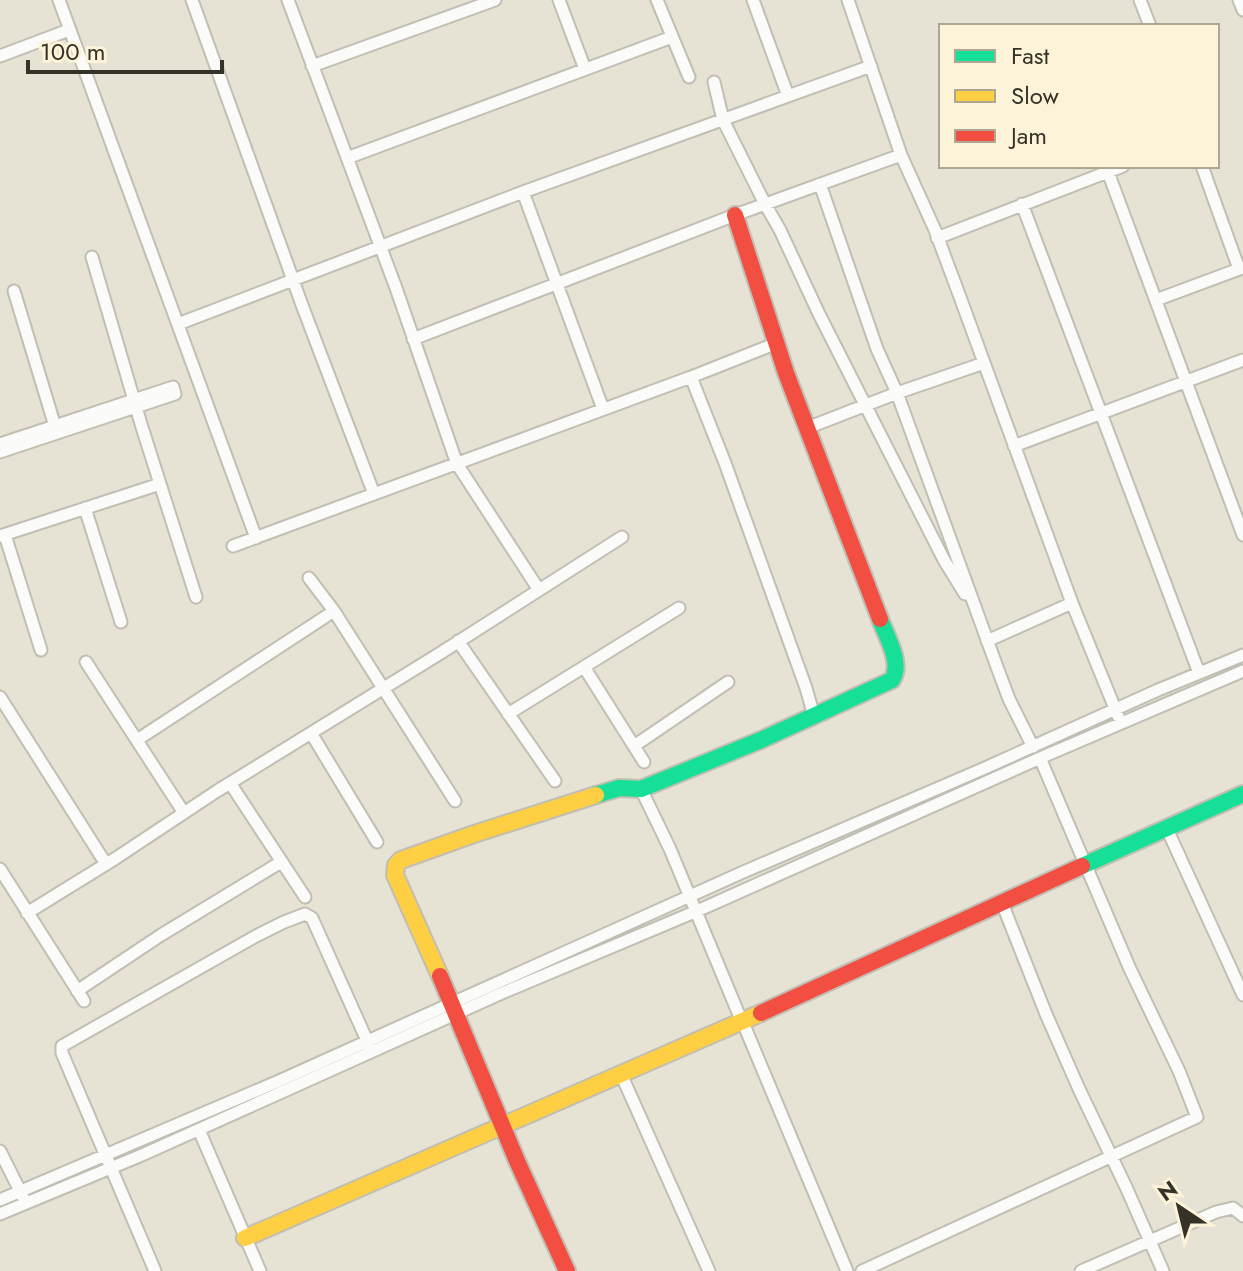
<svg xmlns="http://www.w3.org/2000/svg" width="1243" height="1271" viewBox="0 0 1243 1271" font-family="Jost,sans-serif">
	<rect width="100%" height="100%" fill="#e6e2d4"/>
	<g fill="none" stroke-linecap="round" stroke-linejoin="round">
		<!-- street casing -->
		<g stroke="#c1beb3" stroke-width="15">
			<path id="street" d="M59,0L256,538
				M192,0L302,305L374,494
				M288,0L396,288L457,464L539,590
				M559,0L585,69
				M657,0L689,77
				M753,0L788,96
				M848,0L901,155L935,230L960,297L1072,603L1118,716
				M1140,0L1150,26
				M1239,0L1243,10
				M0,56L69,30
				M312,66L495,0
				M714,82L723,120L765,204L780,230L819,314L944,560L965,594
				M347,158L672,37
				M1202,166L1239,269
				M1108,172L1243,535
				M820,184L877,349L897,393L997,667L1009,699L1033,747
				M523,192L603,409
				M1022,204L1199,673
				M937,238L1123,166
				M92,257L141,424L196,597
				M14,291L57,433
				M1156,300L1242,268
				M178,324L523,192L871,66
				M413,339L735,215L901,155
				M691,377L725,463L806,688L814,716
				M807,428L897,393L984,363
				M0,444L173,387L175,394L0,452
				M1014,446L1243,360
				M85,508L121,622
				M5,535L41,650
				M0,536L160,484
				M233,546L691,377L777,343
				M309,578L334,611L455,801
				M458,641L555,781
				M987,641L1072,603
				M86,662L184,813
				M584,667L644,762
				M0,697L106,864
				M508,714L679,608
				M311,733L377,842
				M137,740L334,611
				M634,746L728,682
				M230,783L305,897
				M641,789L670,849L742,1022
				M1167,829L1243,995
				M0,869L84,1001
				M1002,903L1046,1014L1079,1089L1126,1187L1163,1271
				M27,913L116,858L217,791L439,654L622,537
				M77,991L161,935L281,862
				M744,1025L847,1271
				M621,1074L709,1271
				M199,1130L260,1271
				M0,1151L23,1197
				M0,1200L279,1081L741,873L985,768L1158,690L1243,655
				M0,1214L142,1155L502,993L697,911L1047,755L1243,671
				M155,1271L62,1053V1046L256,936L284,922L305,914L312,918L369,1045
				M862,1271L1197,1117L1179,1071L1130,969L1040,758
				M1081,1271L1216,1212L1233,1208L1243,1216"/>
		</g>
		<!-- fast casing -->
		<g stroke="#c1beb3" stroke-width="20">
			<path id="fast" d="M596,795L619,788L641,789L761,740L892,680C903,663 886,636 880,619
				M1082,866L1243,794"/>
		</g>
		<!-- slow casing -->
		<g stroke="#c1beb3" stroke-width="20">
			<path id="slow" d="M440,976L395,875L396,865L401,860L474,834L596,795
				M245,1238L761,1013"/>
		</g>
		<!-- jam casing -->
		<g stroke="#c1beb3" stroke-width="20">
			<path id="jam" d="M735,215L786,373L880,619
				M440,976L517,1161L567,1271
				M761,1013L1082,866"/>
		</g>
		<!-- street -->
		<use href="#street" stroke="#fbfbf9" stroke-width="11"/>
		<!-- fast -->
		<use href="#fast" stroke="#16e098" stroke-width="16"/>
		<!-- slow -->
		<use href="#slow" stroke="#ffcf43" stroke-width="16"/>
		<!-- jam -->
		<use href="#jam" stroke="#f24e42" stroke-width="16"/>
	</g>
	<!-- legend -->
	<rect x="939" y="24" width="280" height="144" fill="#fcf3d9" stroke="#aca692" stroke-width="2"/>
	<rect x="955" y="50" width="40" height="12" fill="#16e098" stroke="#aca692" stroke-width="2"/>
	<text x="1011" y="64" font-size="24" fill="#353228">Fast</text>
	<rect x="955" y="90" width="40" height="12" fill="#ffcf43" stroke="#aca692" stroke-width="2"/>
	<text x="1011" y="104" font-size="24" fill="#353228">Slow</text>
	<rect x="955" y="130" width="40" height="12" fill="#f24e42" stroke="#aca692" stroke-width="2"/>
	<text x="1011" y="144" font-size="24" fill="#353228">Jam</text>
	<!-- north arrow -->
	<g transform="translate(1179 1207) rotate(325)" stroke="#fcf3d9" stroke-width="6" paint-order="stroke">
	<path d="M0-6L14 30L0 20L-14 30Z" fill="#353228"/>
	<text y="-12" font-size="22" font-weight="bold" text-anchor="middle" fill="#353228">N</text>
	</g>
	<!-- scale -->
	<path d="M28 60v12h194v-12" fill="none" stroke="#353228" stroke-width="4"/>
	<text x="40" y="60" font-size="24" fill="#353228" stroke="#fcf3d9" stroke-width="6" paint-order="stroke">100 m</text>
</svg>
